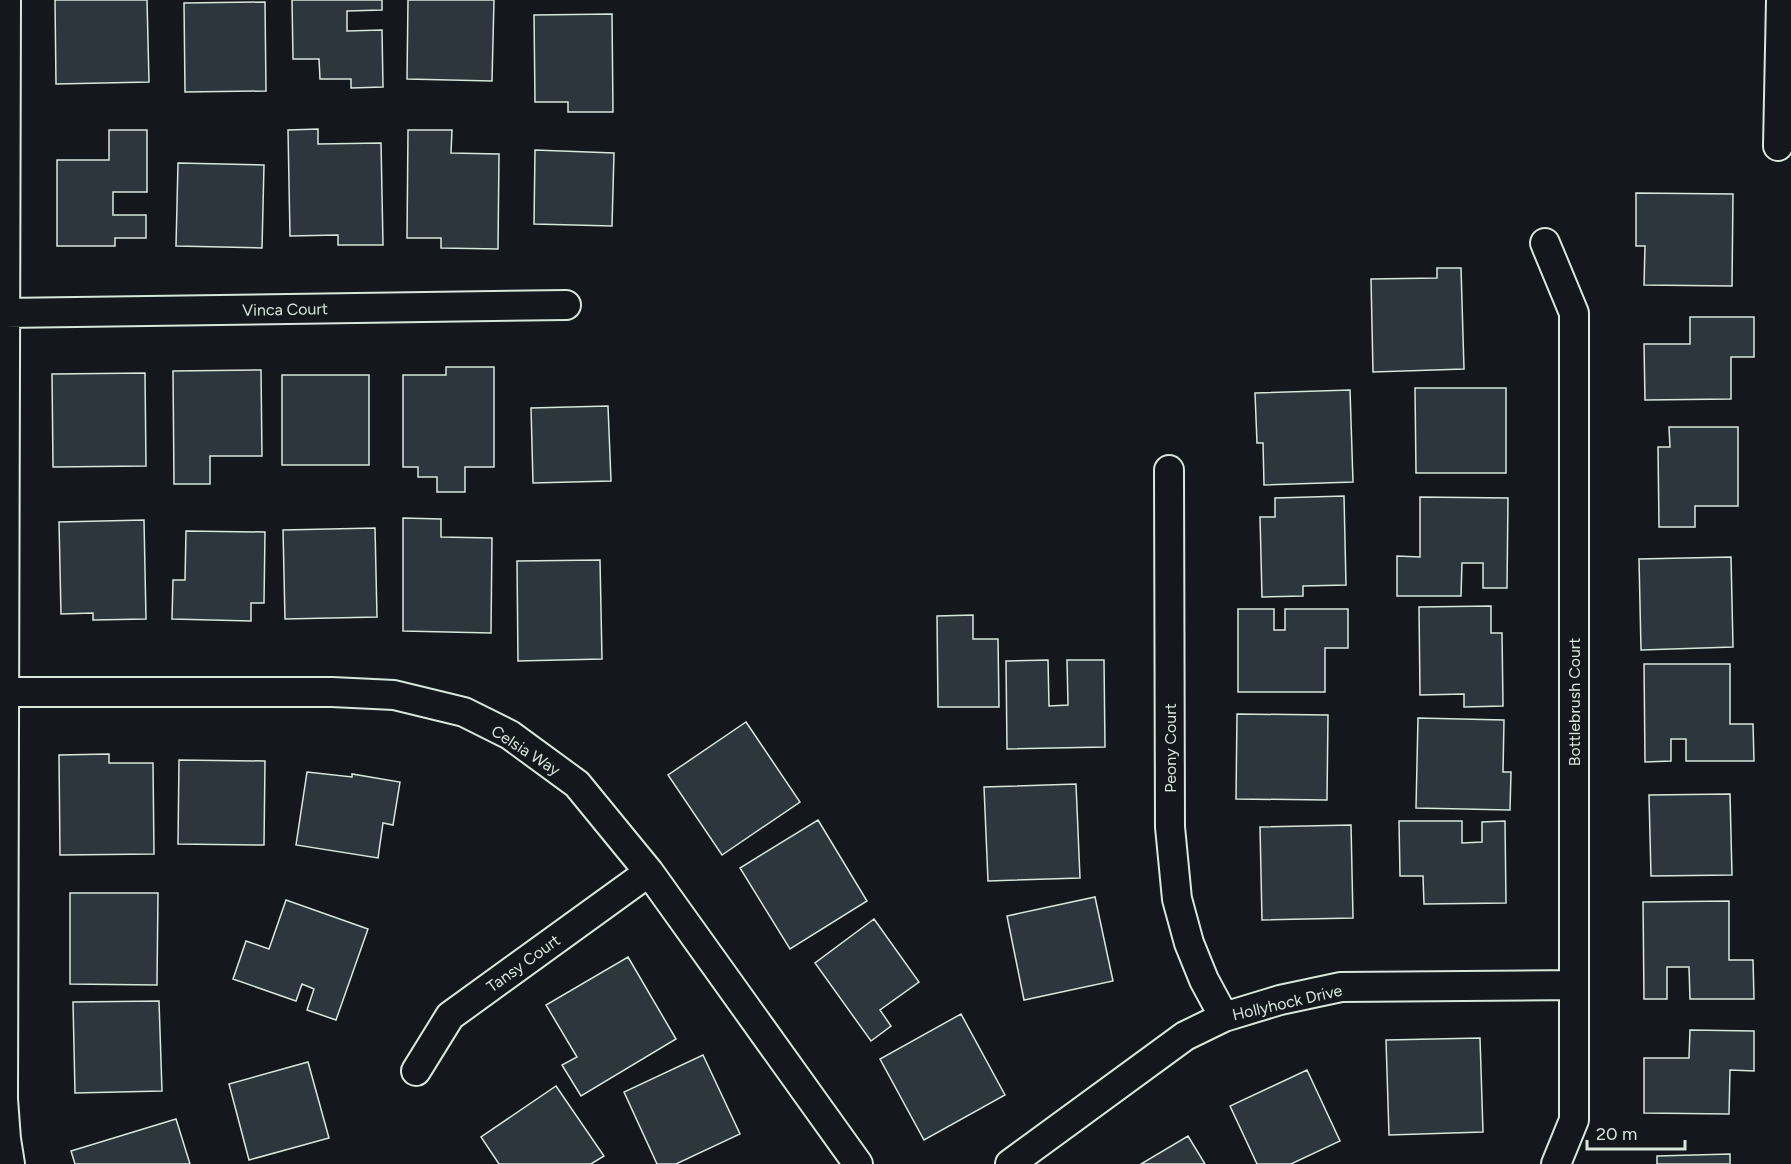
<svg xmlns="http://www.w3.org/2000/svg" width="1791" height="1164" viewBox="0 0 1791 1164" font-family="Figtree,sans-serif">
	<rect width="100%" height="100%" fill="#14181c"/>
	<!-- building -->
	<path fill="#2c363c" stroke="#d8e6dc" stroke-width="1.5" d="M55,0H147L149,82L56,84Z
		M292,0H382V10L347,11V31L382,30L383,87L351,88V79H320L319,59H293Z
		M408,0H494L492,81L407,79Z
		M265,2L266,91L185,92L184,3Z
		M612,14L613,112H568V102H535L534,15Z
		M318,129V144L381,143L383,245H338V235L290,236L288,130Z
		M109,130H147V192H113V215H146V238H115V246H57V160H109Z
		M408,130H452L451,153L499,154L498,249L441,248V238H407Z
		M535,150L614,153L612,226L534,224Z
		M178,163L264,165L262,248L176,246Z
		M1636,193L1733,194L1732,286L1644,285L1645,246H1636Z
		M1437,268H1461L1464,369L1373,372L1371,279L1437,278Z
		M1690,317H1754V357H1731V399L1645,400L1644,344H1690Z
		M446,367H494V467H465V492H437V477H418V467H403V375H446Z
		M261,370L262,456H210V484H174L173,371Z
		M145,373L146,466L53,467L52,374Z
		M282,375H369V465H282Z
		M1415,388H1506V473H1416Z
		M1350,390L1353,482L1264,485L1263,443H1257L1255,393Z
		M608,406L611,481L533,483L531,408Z
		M1669,427H1738V506H1695V527H1659L1658,447H1670Z
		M1344,496L1346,585L1303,586V596L1262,597L1260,517H1275V498Z
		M1420,497L1508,498L1507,588H1483V563H1462L1461,596H1397V556L1420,557Z
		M403,518L441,519V537L492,538L491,633L403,631Z
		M144,520L146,619L93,620V613L61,614L59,522Z
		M375,528L377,617L285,619L283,530Z
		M186,531L265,532L264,603H251V621L172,619L173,580H185Z
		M1731,557L1733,647L1641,650L1639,559Z
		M600,560L602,659L518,661L517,561Z
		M1491,606V633H1502L1503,706L1464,707V694L1420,695L1419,607Z
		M1238,609H1274V630H1285V609H1348V648H1325V692H1238Z
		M973,615V639H998L999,707H938L937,616Z
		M1048,660L1049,706L1068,705L1067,660H1104L1105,747L1007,749L1006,661Z
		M1644,664H1730V724H1753L1754,761H1686V739H1671V761L1645,762Z
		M1237,714L1328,715L1327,800L1236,799Z
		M1418,718L1504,720L1503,772H1511L1510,810L1416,808Z
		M746,722L800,802L722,855L668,775Z
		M109,754V763H153L154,854L60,855L59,755Z
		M179,760L265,761L264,845L178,844Z
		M307,772L352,777V774L400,782L393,825L383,823L378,858L296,845Z
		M1076,784L1080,878L988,881L984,787Z
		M1730,794L1732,875L1651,876L1649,795Z
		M818,820L867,901L790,949L740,868Z
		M1399,821H1462V843L1482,842V822L1505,821L1506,903L1424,904L1423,876H1400Z
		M1351,825L1353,918L1262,920L1260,827Z
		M70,893H158L157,985L70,984Z
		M1095,897L1113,981L1024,1000L1007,916Z
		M286,900L368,929L336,1020L307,1010L314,989L302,984L296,1001L233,979L246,941L269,949Z
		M1729,901V960H1753L1754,999H1690L1689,967H1667V999H1644L1643,902Z
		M874,919L919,982L880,1010L891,1026L871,1041L815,963Z
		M628,957L676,1039L581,1096L562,1065L577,1057L546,1005Z
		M159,1001L162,1091L75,1093L73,1002Z
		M961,1014L1005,1095L924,1140L880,1059Z
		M1690,1030L1754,1031V1071L1730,1070L1729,1114L1644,1113V1058H1689Z
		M1480,1038L1483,1132L1389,1135L1386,1040Z
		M703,1055L740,1134L676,1164H657L624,1092Z
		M308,1062L329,1138L249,1160L229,1084Z
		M1307,1070L1340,1141L1291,1164H1257L1230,1106Z
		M556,1086L604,1156L591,1164H499L481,1137Z
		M176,1119L190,1164H75L71,1151Z
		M1188,1136L1205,1164H1141Z
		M1730,1154V1164H1657V1156Z"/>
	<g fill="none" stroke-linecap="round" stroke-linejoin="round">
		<!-- minor casing -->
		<g stroke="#d8e6dc" stroke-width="32">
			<path id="minor" d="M6,0L3,1099L6,1139L10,1164
				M1778,146L1781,0
				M1545,243L1574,313V1120L1556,1164
				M4,313L566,305
				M1169,470L1170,827L1177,899L1189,943L1204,980L1224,1017
				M5,692H332L394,695L464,712L510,735L577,784L649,872L858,1164
				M416,1071L450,1016L649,872
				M1010,1164L1185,1036L1224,1017L1280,1000L1341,987L1574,985"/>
		</g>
		<!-- minor -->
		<use href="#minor" stroke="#14181c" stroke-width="28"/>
	</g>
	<g text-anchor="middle" stroke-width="4.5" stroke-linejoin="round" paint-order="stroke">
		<!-- street labels -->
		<g font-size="16" fill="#d8e6dc" stroke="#14181c">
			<text transform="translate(285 309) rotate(-1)" y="6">Vinca Court</text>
			<text transform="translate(1574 702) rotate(-90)" y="6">Bottlebrush Court</text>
			<text transform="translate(1170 748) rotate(-90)" y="6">Peony Court</text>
			<text transform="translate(526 750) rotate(33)" y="6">Celsia Way</text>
			<text transform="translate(523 963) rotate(-36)" y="6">Tansy Court</text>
			<text transform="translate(1287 1002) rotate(-13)" y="6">Hollyhock Drive</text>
		</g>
	</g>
	<!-- scale -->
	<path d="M1587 1140v9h98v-9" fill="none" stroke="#d8e6dc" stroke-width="3"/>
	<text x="1596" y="1140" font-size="18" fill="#d8e6dc" stroke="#14181c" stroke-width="4.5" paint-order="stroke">20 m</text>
</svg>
